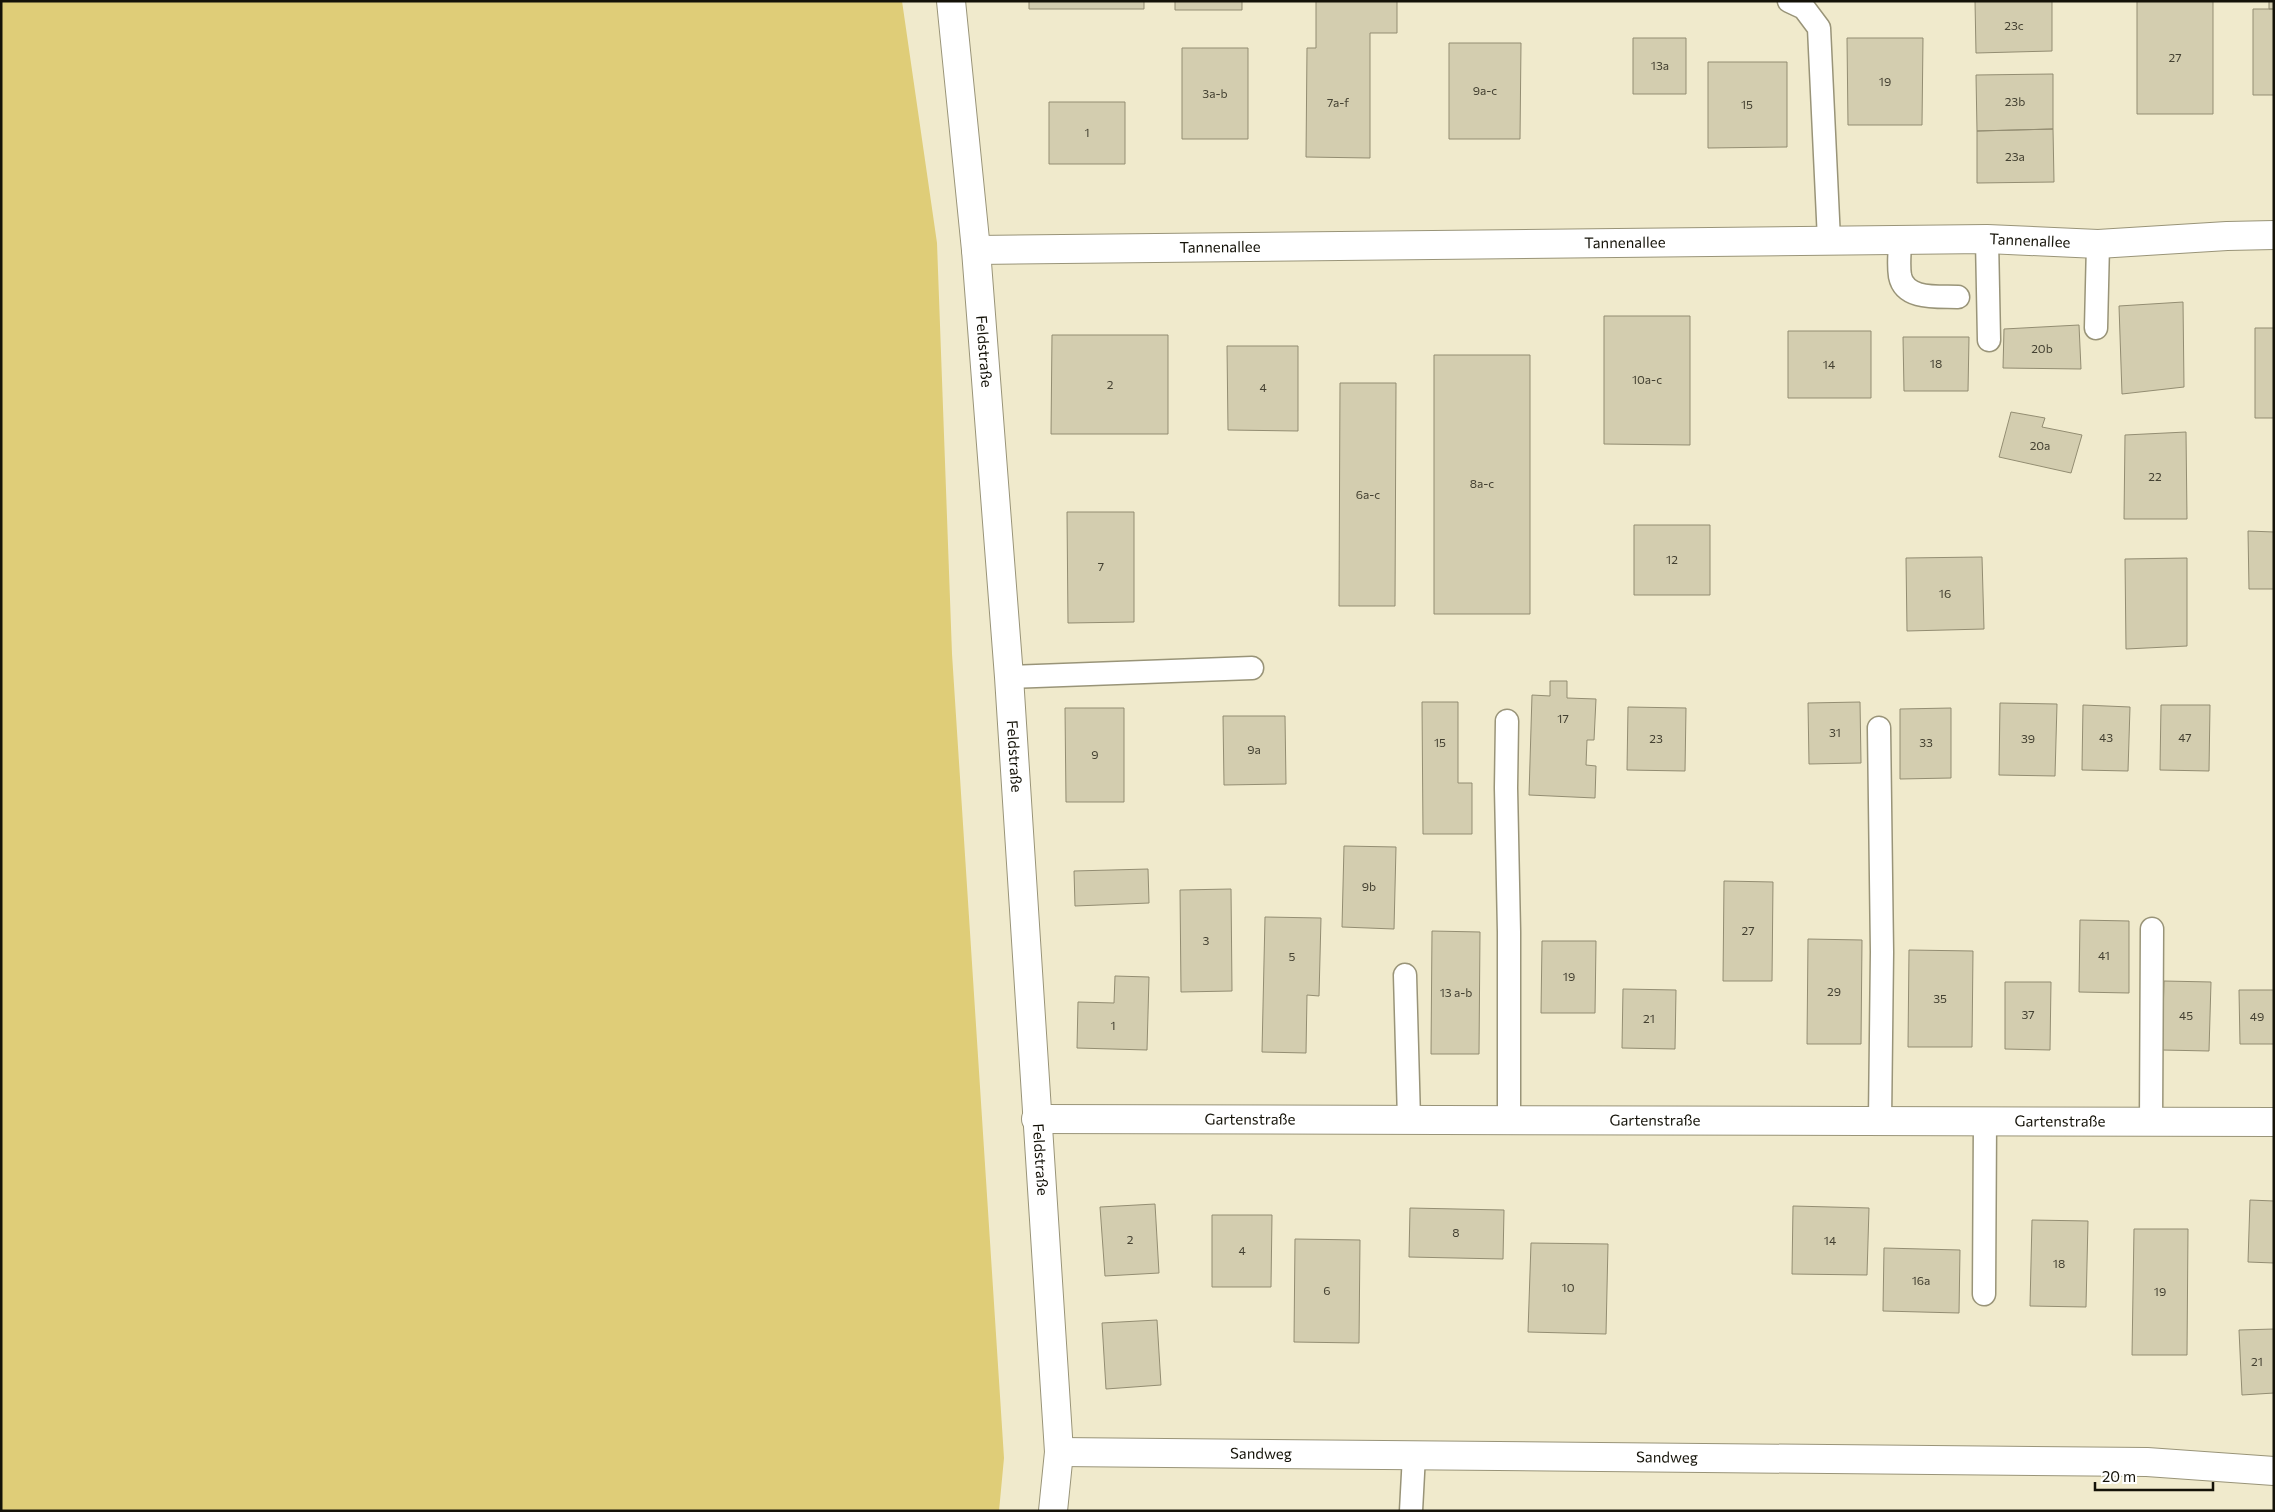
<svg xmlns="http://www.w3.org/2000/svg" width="2275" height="1512" viewBox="0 0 2275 1512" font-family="Commissioner,sans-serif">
	<rect width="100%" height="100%" fill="#f0eacc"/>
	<!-- green -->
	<path fill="#dfcd78" d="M1,1H902L937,243L952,654L1004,1458L999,1511H1Z"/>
	<!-- building -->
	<path fill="#d3cdaf" stroke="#938d72" d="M1029,1H1144V9H1029Z
		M1175,1H1242V10H1175Z
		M1316,1H1397V33H1370V158L1306,157L1307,48H1316Z
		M1975,1H2052V51L1976,53Z
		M2137,1H2213V114H2137Z
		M2269,1H2274V9H2269Z
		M2253,9H2274V95H2253Z
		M1633,38H1686V94H1633Z
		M1847,38H1923L1922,125H1848Z
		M1449,43H1521L1520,139H1449Z
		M1182,48H1248V139H1182Z
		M1708,62H1787V147L1708,148Z
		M2053,74V129L1977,131L1976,75Z
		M1049,102H1125V164H1049Z
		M2053,129L2054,182L1977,183V131Z
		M2183,302L2184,387L2122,394L2119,306Z
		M1604,316H1690V445L1604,444Z
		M2079,325L2081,369L2003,368L2004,329Z
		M2255,328H2274V418H2255Z
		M1788,331H1871V398H1788Z
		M1052,335H1168V434H1051Z
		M1903,337H1969L1968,391H1904Z
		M1227,346H1298V431L1228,430Z
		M1434,355H1530V614H1434Z
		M1340,383H1396L1395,606H1339Z
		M2011,412L2045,418L2042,427L2082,435L2071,473L1999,457Z
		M2186,432L2187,519H2124L2125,435Z
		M1067,512H1134V622L1068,623Z
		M1634,525H1710V595H1634Z
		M2248,531L2274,532V589H2249Z
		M1982,557L1984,629L1907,631L1906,558Z
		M2187,558V646L2126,649L2125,559Z
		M1550,681H1567V698L1596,699L1594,740H1587L1586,765L1596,766L1595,798L1529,795L1532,695L1550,696Z
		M1422,702H1458V783H1472V834H1423Z
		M1860,702L1861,763L1809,764L1808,703Z
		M2000,703L2057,704L2055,776L1999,775Z
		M2083,705L2130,707L2128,771L2082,770Z
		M2161,705H2210L2209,771L2160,770Z
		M1628,707L1686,708L1685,771L1627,770Z
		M1065,708H1124V802H1066Z
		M1951,708V778L1900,779V709Z
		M1223,716H1285L1286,784L1224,785Z
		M1344,846L1396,847L1394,929L1342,927Z
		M1148,869L1149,903L1075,906L1074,871Z
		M1724,881L1773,882L1772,981H1723Z
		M1231,889L1232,991L1181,992L1180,890Z
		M1265,917L1321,918L1319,996L1307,995L1306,1053L1262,1052Z
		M2080,920L2129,921V993L2079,992Z
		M1432,931L1480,932L1479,1054H1431Z
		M1808,939L1862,940L1861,1044H1807Z
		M1542,941H1596L1595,1013H1541Z
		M1909,950L1973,951L1972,1047H1908Z
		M1115,976L1149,977L1147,1050L1077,1048L1078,1002L1114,1003Z
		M2164,981L2211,982L2209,1051L2162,1050Z
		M2005,982H2051L2050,1050L2005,1049Z
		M1623,989L1676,990L1675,1049L1622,1048Z
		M2239,990H2274V1044H2240Z
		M2250,1200L2274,1201V1263L2248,1262Z
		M1155,1204L1159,1273L1105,1276L1100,1207Z
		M1793,1206L1869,1208L1867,1275L1792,1274Z
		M1410,1208L1504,1210L1503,1259L1409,1257Z
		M1212,1215H1272L1271,1287H1212Z
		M2032,1220L2088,1221L2086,1307L2030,1306Z
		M2134,1229H2188L2187,1355H2132Z
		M1295,1239L1360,1240L1359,1343L1294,1342Z
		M1531,1243L1608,1244L1606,1334L1528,1332Z
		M1884,1248L1960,1250L1959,1313L1883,1311Z
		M1157,1320L1161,1385L1106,1389L1102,1323Z
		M2274,1329V1393L2242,1395L2239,1330Z"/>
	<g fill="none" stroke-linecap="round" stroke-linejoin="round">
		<!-- service casing -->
		<g stroke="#999478" stroke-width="25">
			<path id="service" d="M1789,1L1804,8L1819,28L1829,240
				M1987,239L1989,340
				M1900,240C1900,251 1898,264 1900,276C1905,301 1940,296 1958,297
				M2096,328L2098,244
				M1009,677L1252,668
				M1507,721L1506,788L1509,932V1120
				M1879,728L1882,952L1880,1121
				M1405,975L1409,1120
				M2151,1122L2152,929
				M1984,1294L1985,1121
				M1411,1511L1414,1455"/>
		</g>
		<!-- minor casing -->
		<g stroke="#999478" stroke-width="30">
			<g id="minor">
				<path id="s1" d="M951,1L976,250L1009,677L1059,1452L1053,1511"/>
				<path id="s2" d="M976,250L1987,239L2098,244L2227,236L2274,235"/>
				<path id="s3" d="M1036,1119L2274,1122"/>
				<path id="s4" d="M1059,1452L2147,1462L2274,1471"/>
			</g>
		</g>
		<!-- service -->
		<use href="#service" stroke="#fff" stroke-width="22"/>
		<!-- minor -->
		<use href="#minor" stroke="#fff" stroke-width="28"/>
	</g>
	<g text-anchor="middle" stroke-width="5" stroke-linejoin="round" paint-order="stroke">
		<!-- number labels -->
		<g font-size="12" fill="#444132">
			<text x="2014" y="30">23c</text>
			<text x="2175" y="62">27</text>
			<text x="1660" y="70">13a</text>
			<text x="1885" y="86">19</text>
			<text x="1485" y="95">9a-c</text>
			<text x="1215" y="98">3a-b</text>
			<text x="2015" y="106">23b</text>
			<text x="1338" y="107">7a-f</text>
			<text x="1747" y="109">15</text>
			<text x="1087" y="137">1</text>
			<text x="2015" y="161">23a</text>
			<text x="2042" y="353">20b</text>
			<text x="1936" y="368">18</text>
			<text x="1829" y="369">14</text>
			<text x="1647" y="384">10a-c</text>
			<text x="1110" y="389">2</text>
			<text x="1263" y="392">4</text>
			<text x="2040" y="450">20a</text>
			<text x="2155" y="481">22</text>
			<text x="1482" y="488">8a-c</text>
			<text x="1368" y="499">6a-c</text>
			<text x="1672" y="564">12</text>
			<text x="1101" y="571">7</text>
			<text x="1945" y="598">16</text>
			<text x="1563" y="723">17</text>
			<text x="1835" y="737">31</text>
			<text x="2106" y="742">43</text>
			<text x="2185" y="742">47</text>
			<text x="1656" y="743">23</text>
			<text x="2028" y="743">39</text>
			<text x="1440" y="747">15</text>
			<text x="1926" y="747">33</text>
			<text x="1254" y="754">9a</text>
			<text x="1095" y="759">9</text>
			<text x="1369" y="891">9b</text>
			<text x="1748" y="935">27</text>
			<text x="1206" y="945">3</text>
			<text x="2104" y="960">41</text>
			<text x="1292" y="961">5</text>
			<text x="1569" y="981">19</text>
			<text x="1834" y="996">29</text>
			<text x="1456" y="997">13 a-b</text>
			<text x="1940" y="1003">35</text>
			<text x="2028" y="1019">37</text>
			<text x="2186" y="1020">45</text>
			<text x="2257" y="1021">49</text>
			<text x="1649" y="1023">21</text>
			<text x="1113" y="1030">1</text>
			<text x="1456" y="1237">8</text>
			<text x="1130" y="1244">2</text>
			<text x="1830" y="1245">14</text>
			<text x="1242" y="1255">4</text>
			<text x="2059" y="1268">18</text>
			<text x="1921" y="1285">16a</text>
			<text x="1568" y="1292">10</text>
			<text x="1327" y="1295">6</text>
			<text x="2160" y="1296">19</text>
			<text x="2257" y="1366">21</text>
		</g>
		<!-- street labels -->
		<g font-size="15" fill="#141208" stroke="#fff">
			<text dy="5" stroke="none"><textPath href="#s2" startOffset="1054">Tannenallee</textPath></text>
			<text dy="5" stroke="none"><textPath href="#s2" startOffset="649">Tannenallee</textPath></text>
			<text dy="5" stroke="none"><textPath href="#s2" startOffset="244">Tannenallee</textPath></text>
			<text dy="5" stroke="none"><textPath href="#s1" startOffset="352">Feldstraße</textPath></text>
			<text dy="5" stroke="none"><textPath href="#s1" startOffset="758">Feldstraße</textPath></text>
			<text dy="5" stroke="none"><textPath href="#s3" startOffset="214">Gartenstraße</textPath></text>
			<text dy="5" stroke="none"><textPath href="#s3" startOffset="619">Gartenstraße</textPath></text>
			<text dy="5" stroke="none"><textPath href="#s3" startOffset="1024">Gartenstraße</textPath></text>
			<text dy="5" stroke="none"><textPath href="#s1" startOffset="1162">Feldstraße</textPath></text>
			<text dy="5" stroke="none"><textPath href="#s4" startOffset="202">Sandweg</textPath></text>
			<text dy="5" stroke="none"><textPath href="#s4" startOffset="608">Sandweg</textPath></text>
		</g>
	</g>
	<!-- border -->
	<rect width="2275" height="1512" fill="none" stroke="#141208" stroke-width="5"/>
	<!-- scale -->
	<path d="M2095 1482v8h118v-8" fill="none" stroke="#141208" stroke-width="2.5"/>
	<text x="2102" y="1482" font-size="15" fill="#141208" stroke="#ffffff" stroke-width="4" paint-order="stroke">20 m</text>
</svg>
